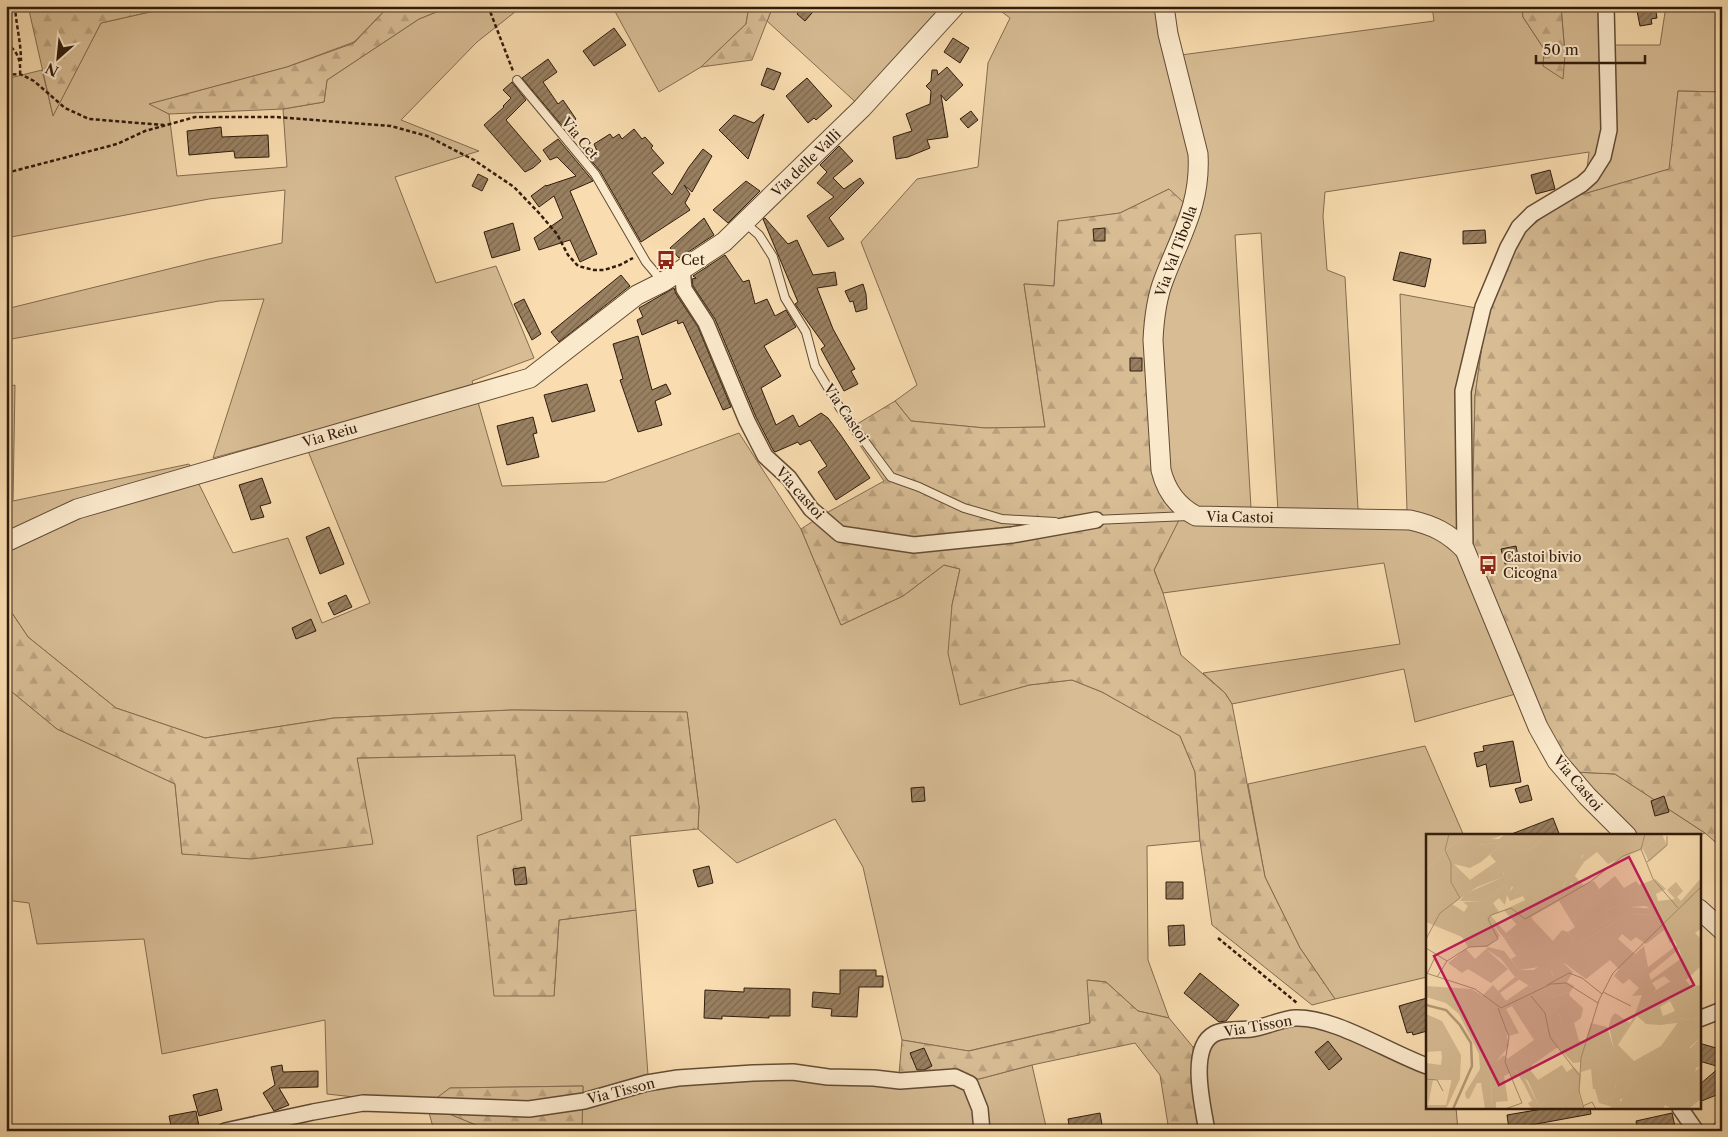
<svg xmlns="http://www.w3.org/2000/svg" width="1728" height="1137" viewBox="0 0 1728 1137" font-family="'Libre Caslon Text',serif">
	<defs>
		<pattern id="forest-firs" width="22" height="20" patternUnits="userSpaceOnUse" patternTransform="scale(1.25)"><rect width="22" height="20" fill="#d7bc94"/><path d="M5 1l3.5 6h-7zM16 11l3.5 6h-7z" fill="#b9a17e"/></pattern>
		<pattern id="building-hatch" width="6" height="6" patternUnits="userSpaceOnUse" patternTransform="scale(1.25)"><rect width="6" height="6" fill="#998061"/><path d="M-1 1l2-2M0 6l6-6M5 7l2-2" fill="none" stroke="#7d684e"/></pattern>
	</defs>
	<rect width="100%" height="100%" fill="#f9ddb0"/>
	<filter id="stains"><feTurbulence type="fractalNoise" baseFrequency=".004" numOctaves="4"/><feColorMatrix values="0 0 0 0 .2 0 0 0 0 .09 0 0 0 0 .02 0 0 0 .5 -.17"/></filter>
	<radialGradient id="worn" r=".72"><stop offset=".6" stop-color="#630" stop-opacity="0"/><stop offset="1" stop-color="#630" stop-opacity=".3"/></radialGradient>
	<!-- grass -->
	<path fill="#d7bc94" stroke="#846c50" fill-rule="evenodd" d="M164,6H389L354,42L287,67L150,104L169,114L177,176L287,167L283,109L324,102L327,80L419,19L451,6H513L520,8L477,42L401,120L479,151L395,177L436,283L496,266L534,358L472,381L502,486L605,482L739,433L801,529L841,625L903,596L944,565L960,569L952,605L960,704L1029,685L1072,680L1102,692L1145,716L1180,736L1195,772L1200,841L1147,846L1148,960L1169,1018L1138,1011L1106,982L1088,980L1090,1023L968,1051L902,1040L863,867L835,819L737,863L698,829L699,807L687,712L512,710L334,718L205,738L116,708L28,637L6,604V387L15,385L13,501L189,464L233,553L288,538L322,623L370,603L301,434L213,458L264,299L219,301L6,340V309L209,259L282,243L285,190L209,199L6,238V79L42,70L53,115L101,23L163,9Z
		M612,6H749L746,24L701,67L659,92Z
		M773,6H955L862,108L767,21Z
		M994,6H1168L1181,55L1434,21L1432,6H1522L1523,17L1544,49L1565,55L1561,6H1612L1613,45H1660L1666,6H1722V92L1678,91L1670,169L1584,194L1589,152L1325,192L1323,216L1327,270L1345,277L1358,509L1375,511L1407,510L1400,294L1487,310L1475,396L1472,525L1530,690L1415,722L1404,669L1232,704L1225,693L1203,673L1400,644L1384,563L1163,593L1154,570L1186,505L1166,461L1160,314L1169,189L1120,213L1058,222L1054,286L1024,284L1045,427L985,428L911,421L895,401L917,385L861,242L917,179L978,167L988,63L1010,18ZM1261,233L1278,511L1251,508L1235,235Z
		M6,687L57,729L175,784L182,854L372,844L357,758L515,755L522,820L554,996L559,920L636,910L648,1075L899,1074L979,1079L1032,1065L1047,1131H582L583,1086L450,1088L428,1105L491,1131H434L427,1105L327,1094L325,1020L162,1054L144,939L37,944L29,903L6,900Z
		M1425,746L1464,836H1427V977L1335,999L1300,948L1265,877L1248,784Z
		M1574,772L1615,774L1705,833L1699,836H1637Z
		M1321,1016L1427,1064V1108H1456L1458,1131H1199L1193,1047L1248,1025Z"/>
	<!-- forest -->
	<path fill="url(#forest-firs)" stroke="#846c50" d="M28,6H164L163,9L101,23L53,116Z
		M389,6H451L419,19L327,80L324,102L283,109L169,114L149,104L287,67L354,43Z
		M749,6H773L752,60L701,67L746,24Z
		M1522,6H1561L1565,55L1563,79L1543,66L1544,49L1523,17Z
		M1678,91L1722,92V848L1705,833L1615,774L1574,772L1542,721L1473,583L1472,525L1475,396L1487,310L1520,236L1563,200L1669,169Z
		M1169,189L1196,214L1160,315L1166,460L1186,506L1154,570L1163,593L1181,655L1225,693L1232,704L1265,877L1300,948L1335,999L1312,1005L1212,925L1200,841L1195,772L1180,736L1102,692L1072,680L1029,685L960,705L948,653L952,605L960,569L944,565L903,596L841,625L801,529L821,516L884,481L849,429L895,401L911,421L985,428L1045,427L1024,284L1054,286L1058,221L1120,213Z
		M6,604L28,637L116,708L205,738L334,718L512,710L687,712L699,807L698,829L630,836L636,910L559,920L554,996H494L477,836L522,820L515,755L357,758L373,844L251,859L182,854L175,784L57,729L6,687Z
		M1087,980L1106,982L1138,1011L1169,1018L1193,1047L1199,1131H1169L1160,1075L1135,1043L1032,1065L979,1079L899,1074L902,1040L969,1051L1090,1023Z
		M583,1086L582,1131H491L427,1105L450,1088Z"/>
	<!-- building -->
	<path fill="url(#building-hatch)" stroke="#311c0c" d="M803,6H818L805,21L797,14Z
		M1636,6H1655L1657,18L1651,19L1652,24L1640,26Z
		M614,28L626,45L594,66L583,51Z
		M953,38L969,48L960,63L944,52Z
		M548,59L557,72L543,82L558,104L563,100L576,119L564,128L522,78Z
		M947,67L963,85L946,101L941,95L948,137L927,140L930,148L908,157L896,159L893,137L912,131L906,114L930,104L931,91L926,86L931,81L932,70H937L938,75Z
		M767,68L781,73L774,90L761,85Z
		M807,78L832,106L816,120L814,118L808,123L786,96Z
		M512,82L526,100L506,120L541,161L533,168L525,172L484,125L504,107L503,106L511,98L503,90Z
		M971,111L978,120L968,128L960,119Z
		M764,114L748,159L719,130L734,115L754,123Z
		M221,127L222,137L268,135L269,157L235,158L234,151L189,155L187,131Z
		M634,129L642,139L645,137L653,146L651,148L664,163L652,173L672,195L689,167L703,149L712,156L692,192L684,185L690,194L685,203L690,210L641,242L600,171L588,157L597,151L594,144L610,134L613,138L619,134L622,139Z
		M558,139L593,181L570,191L597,254L580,262L570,240L539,250L534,238L563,218L554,196L539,207L531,196L546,185V186L576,176L557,157L550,160L543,150Z
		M839,146L853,161L833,178L844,189L860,178L864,183L829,218L844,239L828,247L807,216L834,197L817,183L827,172L820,165Z
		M1550,170L1555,189L1536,194L1531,175Z
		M478,174L488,179L482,191L472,186Z
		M746,181L760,191L728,223L713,210Z
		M704,218L714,235L679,258L670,248Z
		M765,218L788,244L797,240L813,275L835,272L837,285L817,288L833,329L855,369L851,371L858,384L844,391L821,349L825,346L795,304L798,302L763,219Z
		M513,223L520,250L492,258L484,232Z
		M1105,228V241H1094L1093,229Z
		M1485,230L1486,243L1463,244V231Z
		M1400,252L1431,259L1425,287L1393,280Z
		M725,255L743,282L749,280L755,304L767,299L775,316L786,310L796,327L764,346L781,376L761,388L776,425L793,415L799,427L821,413L828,418L840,434L870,478L836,500L818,472L827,466L810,440L800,445L798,442L775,452L773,450L756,417L715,319L693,286L692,279L696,278L693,276Z
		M621,275L630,286L559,342L551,332Z
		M863,284L866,294L867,309L856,312L853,301L850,302L845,291Z
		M674,288L676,294L698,327L731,407L723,410L683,322L678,324L677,320L642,335L637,320L643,317L639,308Z
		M524,299L541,334L532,340L514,304Z
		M638,336L652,390L666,384L671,394L655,401L662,425L638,432L620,380L623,379L613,344Z
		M1130,358H1142V371H1130Z
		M587,384L595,411L552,422L544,395Z
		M533,417L537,433L533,434L539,457L507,465L497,426Z
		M262,478L271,503L260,506L264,517L251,520L239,485Z
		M329,527L344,564L320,574L306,537Z
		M1516,546L1519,561L1505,564L1501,549Z
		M346,595L352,607L334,615L328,603Z
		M311,619L316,631L296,639L292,628Z
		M1513,741L1521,782L1490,787L1486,764L1477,767L1474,753L1484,751L1483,746Z
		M1528,785L1532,800L1520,803L1515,789Z
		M924,787L925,801L912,802L911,788Z
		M1664,796L1669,812L1655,816L1651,801Z
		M1553,818L1560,836H1509V835Z
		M709,866L713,883L698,887L693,870Z
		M525,867L527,884L515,885L513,869Z
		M1166,882H1183V899H1166Z
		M1184,925L1185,945L1169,946L1168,926Z
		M840,970H876V976H883V987H859L857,1017L831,1016L832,1009L812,1007L813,992L840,994Z
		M1200,973L1239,1005L1226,1021L1219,1022L1184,993Z
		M744,988L790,989V1016H769V1018L722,1016V1019L704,1018L705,990L744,992Z
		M1427,998V1031L1413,1035L1412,1032L1407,1033L1399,1006Z
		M1328,1041L1342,1059L1329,1070L1315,1052Z
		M1699,1043L1716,1048H1722V1083H1716L1719,1094L1699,1102V1085L1720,1067L1699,1061Z
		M924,1048L932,1066L924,1070H917L910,1053Z
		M282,1065L283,1072L318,1071V1087L279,1088L289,1105L274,1111L263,1093L275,1085L271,1067Z
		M217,1089L222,1110L199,1116L193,1095Z
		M1548,1108H1590L1591,1114L1509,1129L1507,1115Z
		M196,1111L200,1131H172L169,1116Z
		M1100,1113L1103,1131H1070L1068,1119Z
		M1672,1113L1676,1131H1638L1636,1121Z"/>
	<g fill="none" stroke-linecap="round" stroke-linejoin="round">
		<!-- service casing -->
		<g stroke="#634c35" stroke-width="10">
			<path id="service" d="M517,80L595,174L646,262L663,282
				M744,222L759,235L773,257L785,298L806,332L815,366L840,408L891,477L919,487L964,508L1002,519L1055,522
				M1094,520L1188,516"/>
		</g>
		<!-- minor casing -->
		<g stroke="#634c35" stroke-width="18">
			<path id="minor" d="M682,269L684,289L706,323L747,421L765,456L789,478L811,509L840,534L914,545L1012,535L1096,520
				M1465,550L1463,391L1483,307L1508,247L1519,227L1532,214L1582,184L1591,176L1603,157L1609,130L1606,6
				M1699,1019L1722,1010
				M1680,1108L1696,1131
				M225,1131L313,1112L363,1103L529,1109L584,1101L647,1083L678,1078L753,1073L793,1072L828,1077L874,1078L900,1081L955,1077L970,1084L980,1109L982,1131
				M1207,1131C1203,1107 1188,1048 1214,1034C1223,1029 1240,1030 1251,1029C1266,1027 1281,1019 1295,1018C1333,1016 1390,1053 1427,1066
				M1719,1131L1722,1129"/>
		</g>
		<!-- tertiary casing -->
		<g stroke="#634c35" stroke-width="21">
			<path id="tertiary" d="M1164,6L1168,34L1198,154C1201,204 1181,234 1164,279C1156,299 1154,319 1153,340L1161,470C1166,491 1177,506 1196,516L1410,520C1433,525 1449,533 1465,550L1538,727L1557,761L1587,796L1627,836
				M6,542L77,509L530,378L637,295L663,282L724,242L862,108L955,6
				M1699,909L1722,930"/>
		</g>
		<!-- path -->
		<path stroke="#311c0c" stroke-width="2.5" stroke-dasharray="4 2.5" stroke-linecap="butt" d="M15,6C16,25 21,42 21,61
			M488,6L513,71
			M6,43C18,51 21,61 20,74
			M6,75L20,74L34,81L65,108L89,119L164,125
			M6,173L117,144L145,131L195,117H276L391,126L427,136L474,160L514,187L539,213L557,234L568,255L578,266L594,270H604L620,265L633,258
			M1218,938L1297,1003"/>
		<!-- service -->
		<use href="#service" stroke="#fbe9cc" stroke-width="8"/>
		<!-- minor -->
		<use href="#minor" stroke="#fbe9cc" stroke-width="15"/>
		<!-- tertiary -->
		<use href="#tertiary" stroke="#fbe9cc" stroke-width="19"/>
	</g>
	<!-- icons -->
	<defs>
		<g id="bus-bare" transform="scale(1.5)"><path d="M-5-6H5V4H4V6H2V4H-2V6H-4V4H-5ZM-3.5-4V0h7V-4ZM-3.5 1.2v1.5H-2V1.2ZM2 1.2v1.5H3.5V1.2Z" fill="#8f2418" stroke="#fbe9cc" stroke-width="2.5" paint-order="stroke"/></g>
	</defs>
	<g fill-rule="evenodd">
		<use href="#bus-bare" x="666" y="260"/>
		<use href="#bus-bare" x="1488" y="565"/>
	</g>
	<g text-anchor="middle" stroke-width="4" stroke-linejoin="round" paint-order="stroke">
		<!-- street labels -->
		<g font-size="14" fill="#311c0c" stroke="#fbe9cc">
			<text transform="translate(580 138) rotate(50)" y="5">Via Cet</text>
			<text transform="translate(806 163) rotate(-44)" y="5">Via delle Valli</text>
			<text transform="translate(1176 251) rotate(-70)" y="5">Via Val Tibolla</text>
			<text transform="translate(846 413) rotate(56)" y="5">Via Castoi</text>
			<text transform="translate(330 435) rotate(-16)" y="5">Via Reiu</text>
			<text transform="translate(800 493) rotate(48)" y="5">Via castoi</text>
			<text transform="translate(1240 517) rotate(1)" y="5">Via Castoi</text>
			<text transform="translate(1578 783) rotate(50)" y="5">Via Castoi</text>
			<text transform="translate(1258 1026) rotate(-10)" y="5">Via Tisson</text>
			<text transform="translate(621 1091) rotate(-14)" y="5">Via Tisson</text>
		</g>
		<!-- poi labels -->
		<g font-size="14" fill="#311c0c" stroke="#fbe9cc" text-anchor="start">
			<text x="681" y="265">Cet</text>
			<text x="1503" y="562">Castoi bivio<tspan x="1503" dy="16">Cicogna</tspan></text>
		</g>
	</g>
	<!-- overview -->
	<g transform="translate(1426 834)">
		<rect width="275" height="275" fill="#f9ddb0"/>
		<path d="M0,0H37L0,29ZM43,0H79L51,11L71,9L73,13L55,28L44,34L28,30L44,46L71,27L78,37L77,43L51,53L26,70L38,78L42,72L37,68L58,67L80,50L81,58L84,57L87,54L82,43L99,20L122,0H149L157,18L154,29L136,53L156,51L144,49L148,41L157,51L168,47L173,55L189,42L198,54L210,47L213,51L229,45L240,55L230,60L232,67L249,65L241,56L250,48L257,57L251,63L255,67L275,44V95L269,99L275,105V132L260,146L256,142L267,157L275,155V182L266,186L252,184L243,189L236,183L231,186L223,181L226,167L245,148L238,142L226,149L230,155L220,173L209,180L216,161L206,162L213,154L203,145L197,150L188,142L193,135L184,126L160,145L138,129L127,142L126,138L113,133L93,136L85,125L90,122L78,104L89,103L86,99L99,89L107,86L127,107L136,96L142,98L150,111L203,80L228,81L241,88L220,72L203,73L199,66L178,78L184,86L167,96L152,80L144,85L133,67L91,91L78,76L99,66L97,62L84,67L81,61L79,71L73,64L67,69L73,78L65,82V87L74,102L61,113H42L36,103L0,88V37L22,14ZM238,96L244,109L248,106L251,111L222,133L218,112L209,120L192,105L196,100L205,107L210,103L220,110ZM253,115L256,124L225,146L223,140ZM244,167L249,177L237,182L234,173ZM215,0L211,5L176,11L157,7V1ZM233,0H236L241,12L223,28L217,15ZM40,115L49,125L60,115L82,135L65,149L42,135L36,139L22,129ZM89,143L94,145L74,159L80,167L103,151L130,192L136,187L126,163L144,158L143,161L157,174L155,184L148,189L153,207L159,208L165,189L181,193L188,216L183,192L185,184L189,179L204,189L192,211L208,227L235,212L253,187L275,186V203L264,213L269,238L275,232V265L262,275H246L239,271L237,275H179L192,271L198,263H204L199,256L209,247L206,242L190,250L187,265L173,269L169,255H167L165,235L155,238V228L147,229L132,213L106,231L105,237L112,246L136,231L141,238L148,233L155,241L153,261L157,274L119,275L112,270L102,247L88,235L93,242L87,245L84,239L78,242L82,267L70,268V275H66L65,242L70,228L78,221L81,225L108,206L86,172L80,175L93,199L83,202L56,162L67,151L72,157ZM16,223L29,229L27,246H7L2,272L0,229L15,231Z" fill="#d7bc94" fill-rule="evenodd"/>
		<path d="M37,0H43L22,14L0,37V29L9,20ZM79,0H122L99,20L95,35L82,43L87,49L84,57L81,59L80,50L58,67H34L39,60L77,43L78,37L64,21L73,13L71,9L50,11L58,5H73ZM149,0H157L158,7L176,11L178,5L198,6L211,5L215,0H233L217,15L182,30L171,18L158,28L144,49L146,52L157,51L140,62L136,54L157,22ZM268,62L275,69L263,77L245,82ZM199,66L204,73L229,75L245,83L242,89L228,81L203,80L150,111L142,98L149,93L144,85L152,80L149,71L155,67L166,84L162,89L167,96L184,86L178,78ZM65,82L80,99L96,86L105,82L107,86L87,99L89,103L78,104L64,86ZM62,113L78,117L93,136H108L120,127L127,142L137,129L147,138L141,148L148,152L144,158L126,163L136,178L133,180L136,187L126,197L121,196L119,183L105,163V153L89,143L75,125L60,115ZM256,141L265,153L275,151V155L250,164L255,155ZM243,148H246L226,167L223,181L231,186L237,182L243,189L252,184L266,186L275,182V186L234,191L220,190L211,182L192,211L209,180L220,173L226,159ZM0,152L46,155L69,170L79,192L83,212L70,228L74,238L65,242L66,275H59L55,249H51L43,265L40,264L39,259L54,235L53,220L33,180L20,169L0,163ZM0,180L16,187L35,221L34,245L20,275H0V271H20L29,231L16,223L15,217L0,218ZM275,203V232L270,234L269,240L262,229L261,218ZM87,232L95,237L112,270L119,275L105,274L102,269L106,267L99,252ZM206,241L210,246L199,256L205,263L194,265V272L190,274L173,269L187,265L190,250Z" fill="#d7bc94"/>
		<path fill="none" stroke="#b59b78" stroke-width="2.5" d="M0,171L20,176L34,191L45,209L46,232L27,275"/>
		<path fill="none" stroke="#a9906e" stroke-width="1" d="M219,0L215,15L227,45L252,74M221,28L241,11V2M0,105L14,79L34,64L25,48V29L19,16L23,0M0,114L21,127M21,127L43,113L61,112L72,105L62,85L65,81L85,74L99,85L164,48L197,22L215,15M0,139L49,155L75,174L125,150L140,149L172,169M1,140L10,121M11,143L21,127M121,151L143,139L156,144L176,160M177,158L205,172M105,162L119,179L124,203L153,241M72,174L83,203L79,228L96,269L79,275M0,245L11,246L17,257M157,272L166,268L170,275M158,275L153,257L155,224L173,166L187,139L275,53"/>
		<path fill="#c2185b" fill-opacity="0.15" stroke="#c2185b" stroke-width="2.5" d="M203,23L268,151L73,251L8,122Z"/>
		<rect width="275" height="275" fill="none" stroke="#311c0c" stroke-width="2.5"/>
	</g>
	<!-- margin -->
	<rect width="1728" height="1137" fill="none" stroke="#f9ddb0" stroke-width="25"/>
	<rect x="8" y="8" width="1713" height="1122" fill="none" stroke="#311c0c" stroke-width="2.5"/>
	<rect x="12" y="12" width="1703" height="1112" fill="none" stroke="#311c0c"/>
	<!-- north arrow -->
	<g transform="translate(58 58) rotate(207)" stroke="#fbe9cc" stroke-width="4" paint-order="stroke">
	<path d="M0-4L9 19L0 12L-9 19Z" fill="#311c0c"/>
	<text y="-8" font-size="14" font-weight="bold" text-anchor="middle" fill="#311c0c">N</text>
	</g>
	<!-- scale -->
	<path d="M1536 55v8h109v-8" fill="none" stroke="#311c0c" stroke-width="2.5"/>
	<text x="1543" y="55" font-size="15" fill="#311c0c" stroke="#fbe9cc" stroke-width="4" paint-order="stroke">50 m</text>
	<rect width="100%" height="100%" filter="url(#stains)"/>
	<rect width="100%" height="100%" fill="url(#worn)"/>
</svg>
